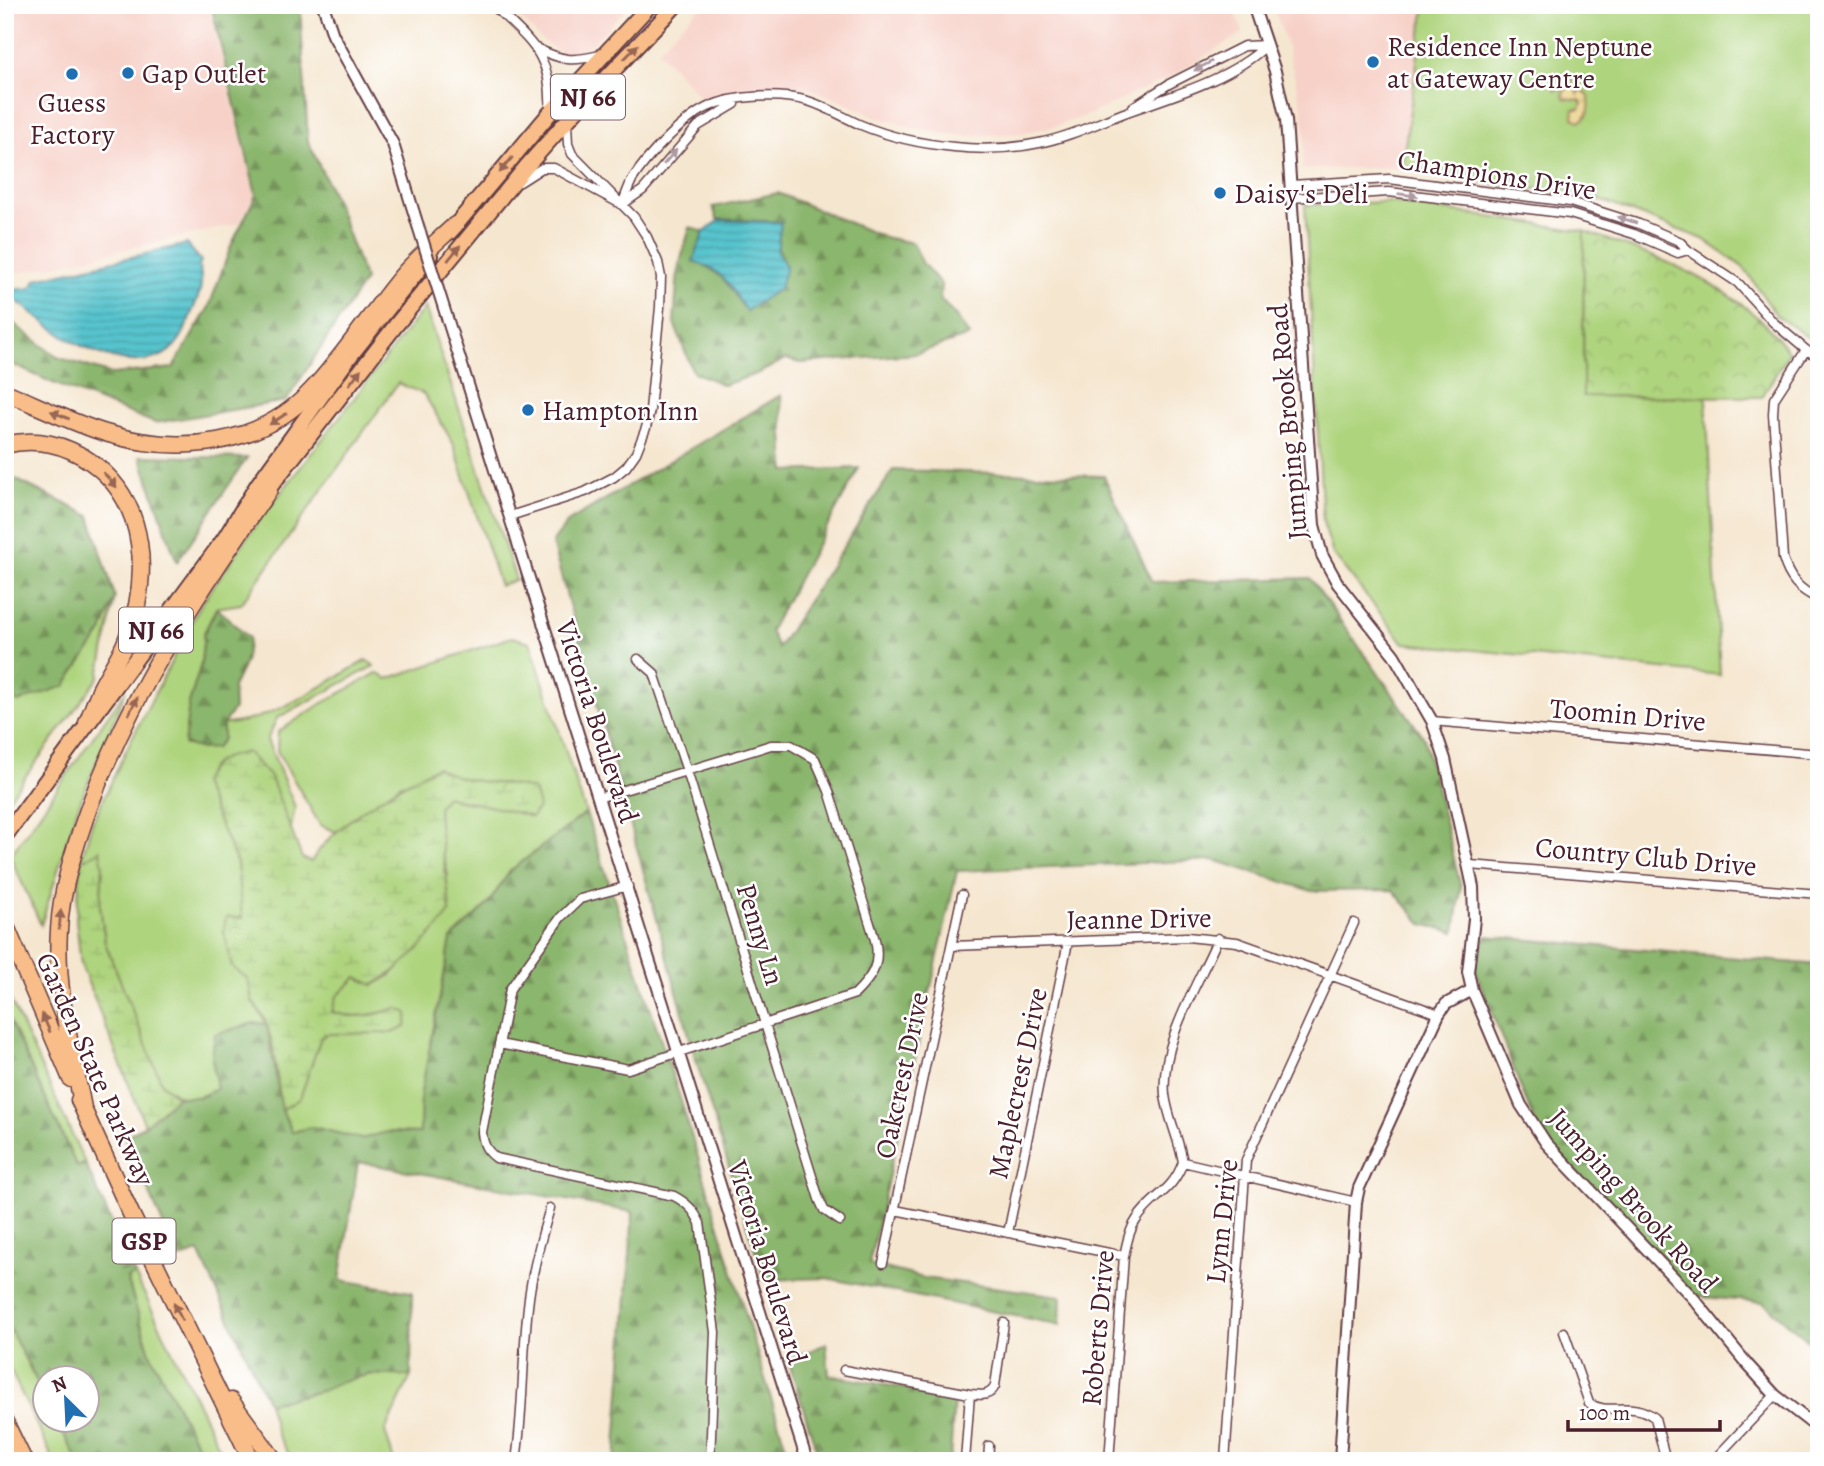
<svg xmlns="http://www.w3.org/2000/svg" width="1824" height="1466" viewBox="0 0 1824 1466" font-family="Alegreya,serif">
	<defs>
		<pattern id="forest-firs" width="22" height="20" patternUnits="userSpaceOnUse" patternTransform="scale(1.75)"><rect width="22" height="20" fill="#8bb66d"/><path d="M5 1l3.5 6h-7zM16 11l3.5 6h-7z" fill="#74935a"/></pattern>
		<pattern id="wetland-marsh" width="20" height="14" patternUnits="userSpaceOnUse" patternTransform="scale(1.75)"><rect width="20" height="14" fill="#afd47e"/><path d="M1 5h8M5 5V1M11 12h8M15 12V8" fill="none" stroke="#98b66d"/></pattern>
		<pattern id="sand-dots" width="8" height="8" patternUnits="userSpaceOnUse" patternTransform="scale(1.75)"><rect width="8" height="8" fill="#eeda9e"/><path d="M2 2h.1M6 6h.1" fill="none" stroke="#cebb88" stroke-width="1.8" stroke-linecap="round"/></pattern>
		<pattern id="park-crowns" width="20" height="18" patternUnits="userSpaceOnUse" patternTransform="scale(1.75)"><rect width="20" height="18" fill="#afd47e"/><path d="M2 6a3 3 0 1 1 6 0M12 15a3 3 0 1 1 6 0" fill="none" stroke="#98b66d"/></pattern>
		<pattern id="water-rules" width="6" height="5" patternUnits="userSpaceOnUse" patternTransform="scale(1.75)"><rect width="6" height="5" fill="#57c4ce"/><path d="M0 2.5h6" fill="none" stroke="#4a9fa7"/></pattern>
	</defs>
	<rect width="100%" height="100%" fill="#fff"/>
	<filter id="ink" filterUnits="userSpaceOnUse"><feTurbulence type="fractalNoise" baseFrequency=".0143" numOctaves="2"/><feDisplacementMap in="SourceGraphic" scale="14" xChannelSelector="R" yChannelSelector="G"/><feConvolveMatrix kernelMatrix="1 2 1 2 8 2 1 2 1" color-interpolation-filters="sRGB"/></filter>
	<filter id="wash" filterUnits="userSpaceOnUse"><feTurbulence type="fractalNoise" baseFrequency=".00686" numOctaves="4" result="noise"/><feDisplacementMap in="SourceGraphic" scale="28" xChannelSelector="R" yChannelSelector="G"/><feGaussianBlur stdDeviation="1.57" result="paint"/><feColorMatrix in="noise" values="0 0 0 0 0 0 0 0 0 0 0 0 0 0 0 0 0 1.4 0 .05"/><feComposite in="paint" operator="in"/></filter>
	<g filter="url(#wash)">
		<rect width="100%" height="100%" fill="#f5e6cf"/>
		<!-- built -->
		<path fill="#f7d1c8" d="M5,5H210V13L254,195L238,224L5,276Z
			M508,5H630L591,45L563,55L542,40Z
			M702,5H1232L1243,32L1178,73L1091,114L1056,126L1023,133L975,136L952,135L909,127L879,118L819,92L797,86H750L720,93L702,100L658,50Z
			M1272,5H1425L1402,167L1302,169L1305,134L1302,107L1285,39Z"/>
		<!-- grass -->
		<path fill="#afd47e" stroke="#7c7a54" stroke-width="2" d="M1425,5H1819V345L1777,316L1744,268L1703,239L1579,192L1509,187L1402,167Z
			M1390,202L1584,231L1583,396L1706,397L1720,675L1404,643L1333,554L1323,522L1305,205Z
			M425,307L516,580L500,586L453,443L424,394L398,383L241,604L216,608L204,633L201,664L189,704L185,745L223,739V724C268,724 328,681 367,660L374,666L277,718L267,740L295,807L290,833L271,778L202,783L237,863L252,1001L267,1024L253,1023L212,1058L218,1089C192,1101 183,1103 162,1084L105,943L100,906L103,866L81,861L92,823L130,742L200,606L258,522Z
			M115,597L99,677L5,804V693L18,702L102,632Z
			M512,637L530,642L586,813L510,871L488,904L476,916L421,1092L420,1133L387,1132L361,1139L313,1127L292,1132L282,1110L300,1098L321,1037L327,1034L349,1033L397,1008C375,1015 355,1019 332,1012L337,996L358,976L374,985L390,976L409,957L448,875L439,838L438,807L447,795L463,802L488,804L532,817L480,782L454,777L401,784L336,832L320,825L277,751L278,732L316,707L377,673L387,679Z
			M126,690L76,812L41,925L10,856Z
			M5,988L85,1163L77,1168L5,1011Z
			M135,1275L226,1461H205L150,1353L127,1278Z
			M5,1320L45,1397L46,1420L57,1421L78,1461H54L5,1359Z
			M371,1374L411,1376L385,1431L394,1461H293L277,1434L268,1403L321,1391L343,1381Z"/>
		<!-- forest -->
		<path fill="url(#forest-firs)" stroke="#6a6a4c" stroke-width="2" d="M213,5H300L308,141L336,202L365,280L286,401L155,423L53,383L5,361V317L57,357L112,374L173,368L209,307L231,246L256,195L213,13Z
			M778,193L883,237L913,243L923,264L941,284L940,299L958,319L969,336L915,354L800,363L785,359L759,373L724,385L693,372L674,323L678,270L690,227L704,232L693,261C723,270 729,286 746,311L777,252L780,222L717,219L713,207Z
			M781,395L785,471L859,468L770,631L778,648L893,470L1104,476L1152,582L1310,578L1424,738L1461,887L1455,932L1422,924L1393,890L1312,891L1214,860L957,871L869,1264L924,1278L1061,1296L1060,1325L826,1278L764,1280L698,1067L552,543L569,521Z
			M140,456L247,458L177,562Z
			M5,474L90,516L115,597L102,632L65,686L18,702L5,693Z
			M217,608L249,638L245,662L233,687L234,709L223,724V739L216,748L201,749L184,744L189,704L201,664L204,633Z
			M586,813L681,1101L790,1461H615L633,1212L358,1162L340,1280L412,1292L411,1376L371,1374L343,1381L321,1391L268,1403L199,1252L178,1259L125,1137L145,1125L177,1097H200L217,1089L212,1058L215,1034L254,1023L267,1024L282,1110L292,1132L313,1127L361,1139L387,1132L420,1133L421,1092L451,939L488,904L510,871Z
			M1486,936L1819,965V1350L1763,1302L1689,1296L1538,1132L1473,964Z
			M5,1011L77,1167L85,1163L135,1275L127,1278L150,1353L205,1461H78L57,1421L88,1420V1378H46L45,1397L5,1320Z
			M826,1344L829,1375L954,1397L950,1461H820L788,1360Z"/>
		<!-- wetland -->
		<path fill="url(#wetland-marsh)" stroke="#7c7a54" stroke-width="2" d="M247,752L271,778L302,858L311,862C333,824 397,786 437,767C471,788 498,778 534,790L539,806L532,817C504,808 474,804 446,796L438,807C439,843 448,877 450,912C429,940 404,968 373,985L357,977L337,996L332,1012C354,1020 376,1015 397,1008L408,1013L406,1027L392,1033L327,1034L321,1037L300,1098L282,1110L272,1042L265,1019L252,1001L248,979L232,967L224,931L226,917L242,918L237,863L202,783C214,758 221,758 247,752Z
			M100,850L103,866L100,906L105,943L162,1084L177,1097L145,1125L81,965L76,919L81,861Z"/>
		<!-- sand -->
		<path fill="url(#sand-dots)" stroke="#9c7c64" stroke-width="2" d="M1556,74C1570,74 1574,81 1578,93L1582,89L1589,97C1590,107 1590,117 1580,121L1573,118L1574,109H1580L1582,103L1580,100L1564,98L1563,95L1567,88L1555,90L1553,86Z"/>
		<!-- park -->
		<path fill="url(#park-crowns)" stroke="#7c7a54" stroke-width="2" d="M1584,231C1646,253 1711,274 1760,320C1771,329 1780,341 1789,352L1762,397L1583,396Z"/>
		<!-- water -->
		<path fill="url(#water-rules)" stroke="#50727c" stroke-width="2" d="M720,220L781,222L777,252L786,266L780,288L746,311C729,285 725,271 693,261L704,232Z
			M187,244L201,261L199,266C206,289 195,302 188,322C169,379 113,363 72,341C52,330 33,313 15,300L11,294L12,290L31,288L37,279Z"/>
	</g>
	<g filter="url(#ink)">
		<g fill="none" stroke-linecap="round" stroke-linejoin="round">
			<!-- minor casing -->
			<g stroke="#643d44" stroke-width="11">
				<path id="minor" d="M493,5C529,41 553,54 550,110
					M536,48C563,61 572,62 600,55
					M1133,107L1169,84L1244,46L1267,45
					M520,182L542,168H554L617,202
					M1291,185L1389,179L1570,202L1639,224L1679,241L1688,250L1738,283L1773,322L1806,350L1819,357
					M1291,198L1389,192L1570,214L1634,234L1678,253L1688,250
					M623,204L643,190L698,126L735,104
					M622,205C625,197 628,188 632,180C647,156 683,119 708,107C734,95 780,93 808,101C827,107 843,117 861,125C890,137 922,144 954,147C982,150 1011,149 1039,143C1069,137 1095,124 1124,113C1171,96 1230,80 1267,45
					M1806,350L1774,399L1773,414L1783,558C1789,579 1799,590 1819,599
					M510,516L585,492L614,477L626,467L636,453L646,428L650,410L660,307L661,277L658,262L647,237L634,217L572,154L568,144L567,123
					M638,659L654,673L687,771L819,1199L824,1210L840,1221
					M1432,721L1819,754
					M1470,865L1819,894
					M628,886L580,899L561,917L510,989L482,1132C483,1144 486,1150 496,1158L674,1196C687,1203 694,1210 700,1223L715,1332L710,1461
					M952,946L1187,937L1237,942L1439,1014
					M499,1044L628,1069L855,994C872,977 881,965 875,940L829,791L815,759L791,745H771L598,798
					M1183,1162L1356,1202
					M895,1210L1124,1256
					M1008,1233L1068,942
					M883,1263L962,895
					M1564,1332L1589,1403C1609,1417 1631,1399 1655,1418L1666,1461
					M844,1370L970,1394C980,1395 990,1397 995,1386L1004,1323
					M516,1461C524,1407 522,1352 529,1298C533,1267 541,1238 550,1208
					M965,1461L970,1394
					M988,1461L989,1446
					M1109,1461L1124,1256C1127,1243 1129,1230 1137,1219C1153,1195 1172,1193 1183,1162C1179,1139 1168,1118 1165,1095C1160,1042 1198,985 1218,938
					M1225,1461L1246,1160L1354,923
					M1713,1461L1775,1395"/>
			</g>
			<!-- tertiary casing -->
			<g stroke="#643d44" stroke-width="14">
				<path id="tertiary" d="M323,5L333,35L393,144L414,213
					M1253,5L1275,71L1286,120L1314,525L1322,555L1338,584L1394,655L1432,721L1445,759L1473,887L1474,919L1468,972L1472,990L1521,1105L1546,1143L1694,1299L1747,1364L1775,1395L1819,1429
					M448,321L807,1461
					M1340,1461L1356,1202L1359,1188L1439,1014L1446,1004L1472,990"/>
			</g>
			<!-- trunk casing -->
			<g stroke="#643d44" stroke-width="18">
				<path id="trunk" d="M450,232L550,113L650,5
					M263,496L396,325L526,167L590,95L676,5
					M5,836L225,538L258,484L351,355L430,256"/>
			</g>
			<!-- motorway casing -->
			<g stroke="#643d44" stroke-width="19">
				<path id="motorway" d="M5,392C39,406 74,424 109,434C179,455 261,446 312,390C344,356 371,313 401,277C417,258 437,242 455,225
					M5,445C35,437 66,444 91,462C149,503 150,581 126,641C119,658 109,672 101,688C96,699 92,711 87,723
					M5,924L71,1079
					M79,1100L132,1216L252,1461
					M83,1108C72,1050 55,990 59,930C61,888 75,847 89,807C132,691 199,591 269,490
					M231,1401L275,1461
					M5,1422L24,1461"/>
			</g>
			<!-- minor -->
			<use href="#minor" stroke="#fff" stroke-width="8"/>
			<!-- tertiary -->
			<use href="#tertiary" stroke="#fff" stroke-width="10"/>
			<!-- trunk -->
			<use href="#trunk" stroke="#f8bd88" stroke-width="14"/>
			<!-- motorway -->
			<use href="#motorway" stroke="#f8bd88" stroke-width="16"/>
			<!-- tertiary-bridge casing -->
			<g stroke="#643d44" stroke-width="14" stroke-linecap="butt">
				<path id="tertiary-bridge" d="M414,213L448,321"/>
			</g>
			<!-- tertiary-bridge -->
			<use href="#tertiary-bridge" stroke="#fff" stroke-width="10"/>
		</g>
		<!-- one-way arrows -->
		<defs><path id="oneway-solid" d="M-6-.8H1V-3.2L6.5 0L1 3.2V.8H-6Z" transform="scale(1.75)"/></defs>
		<g fill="#986655">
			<use href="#oneway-solid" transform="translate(631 52) rotate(-46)"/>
			<use href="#oneway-solid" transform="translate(506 165) rotate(130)"/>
			<use href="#oneway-solid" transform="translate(454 253) rotate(-51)"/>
			<use href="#oneway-solid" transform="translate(355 377) rotate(-53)"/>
			<use href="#oneway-solid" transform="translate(60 415) rotate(-157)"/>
			<use href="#oneway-solid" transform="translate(278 419) rotate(147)"/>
			<use href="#oneway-solid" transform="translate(110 480) rotate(48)"/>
			<use href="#oneway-solid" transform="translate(133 706) rotate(-63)"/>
			<use href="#oneway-solid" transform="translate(60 920) rotate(-85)"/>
			<use href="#oneway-solid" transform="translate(46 1023) rotate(-114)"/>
			<use href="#oneway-solid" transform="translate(178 1312) rotate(-116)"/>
		</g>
		<g fill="#ae9aa0">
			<use href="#oneway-solid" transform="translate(1203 66) rotate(153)"/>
			<use href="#oneway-solid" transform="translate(670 157) rotate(-49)"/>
			<use href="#oneway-solid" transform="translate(1408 195) rotate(7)"/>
			<use href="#oneway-solid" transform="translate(1627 220) rotate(-162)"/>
		</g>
	</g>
	<!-- markers -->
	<g fill="#1f6fb2" stroke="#fff" stroke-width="2.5">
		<circle cx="1373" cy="62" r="7"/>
		<circle cx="128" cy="73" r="7"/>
		<circle cx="72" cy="74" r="7"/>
		<circle cx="1220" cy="193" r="7"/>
		<circle cx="528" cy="410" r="7"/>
	</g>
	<g text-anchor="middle" stroke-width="5" stroke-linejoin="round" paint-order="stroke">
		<!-- shield labels -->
		<g fill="#fff" stroke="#80626b" stroke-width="2">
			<rect x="551" y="74.5" width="74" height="45" rx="5"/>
			<rect x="119" y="607.5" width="74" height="45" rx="5"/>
			<rect x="112.5" y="1218.5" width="63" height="45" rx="5"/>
		</g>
		<g font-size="26" font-weight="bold" fill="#4a1f2b">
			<text x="588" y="106">NJ 66</text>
			<text x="156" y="639">NJ 66</text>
			<text x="144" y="1250">GSP</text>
		</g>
		<!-- poi labels -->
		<g font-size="28" fill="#4a1f2b" stroke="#fff" text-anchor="start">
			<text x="1387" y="56">Residence Inn Neptune<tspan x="1387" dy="32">at Gateway Centre</tspan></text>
			<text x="142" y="83">Gap Outlet</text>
			<text x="72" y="112" text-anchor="middle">Guess<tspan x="72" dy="32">Factory</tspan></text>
			<text x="1234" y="203">Daisy's Deli</text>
			<text x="542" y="420">Hampton Inn</text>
		</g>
		<!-- street labels -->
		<g font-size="28" fill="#4a1f2b" stroke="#fff">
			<text transform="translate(1497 174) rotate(9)" y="10">Champions Drive</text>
			<text transform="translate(1287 422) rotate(-95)" y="10">Jumping Brook Road</text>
			<text transform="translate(1628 714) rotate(5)" y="10">Toomin Drive</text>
			<text transform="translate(598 721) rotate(72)" y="10">Victoria Boulevard</text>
			<text transform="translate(1646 856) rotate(5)" y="10">Country Club Drive</text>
			<text transform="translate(1139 918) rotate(-1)" y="10">Jeanne Drive</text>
			<text transform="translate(761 934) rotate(73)" y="10">Penny Ln</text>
			<text transform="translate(96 1069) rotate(66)" y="10">Garden State Parkway</text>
			<text transform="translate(901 1075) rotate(-78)" y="10">Oakcrest Drive</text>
			<text transform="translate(1017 1083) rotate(-78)" y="10">Maplecrest Drive</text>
			<text transform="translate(1634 1200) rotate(48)" y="10">Jumping Brook Road</text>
			<text transform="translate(1221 1221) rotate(-84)" y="10">Lynn Drive</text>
			<text transform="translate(768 1262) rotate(73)" y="10">Victoria Boulevard</text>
			<text transform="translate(1097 1328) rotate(-85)" y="10">Roberts Drive</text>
		</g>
	</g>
	<!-- margin -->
	<rect width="1824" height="1466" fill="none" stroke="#fff" stroke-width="28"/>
	<!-- north arrow -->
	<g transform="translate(66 1399) rotate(336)"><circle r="33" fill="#ffffff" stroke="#b7a5aa" stroke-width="2"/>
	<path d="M0-5L12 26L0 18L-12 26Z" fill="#1f6fb2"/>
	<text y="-10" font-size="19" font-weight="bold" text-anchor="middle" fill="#4a1f2b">N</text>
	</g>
	<!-- scale -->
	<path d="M1568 1420v10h152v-10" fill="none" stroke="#4a1f2b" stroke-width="3.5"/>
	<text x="1579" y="1420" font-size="21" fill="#4a1f2b" stroke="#ffffff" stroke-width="5" paint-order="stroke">100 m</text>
</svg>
